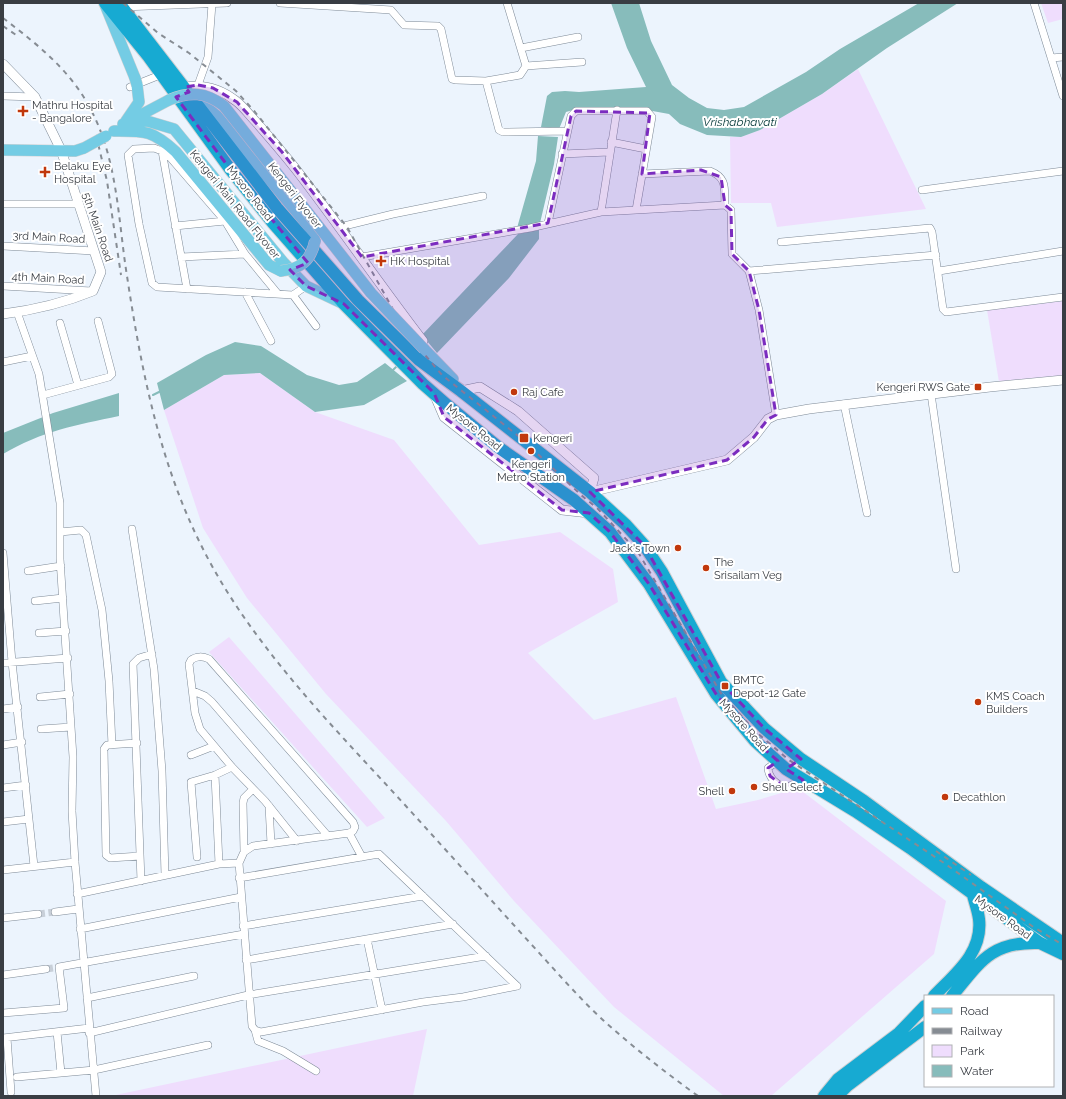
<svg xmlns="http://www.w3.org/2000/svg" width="1066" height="1099" viewBox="0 0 1066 1099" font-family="Raleway,sans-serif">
	<rect width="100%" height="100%" fill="#ecf4fd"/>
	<!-- green -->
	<path fill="#efddfd" d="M1041,3H1063V19L1048,23Z
		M858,69L926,209L777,227L771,203H731L730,137H741L760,130L822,94Z
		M1063,301V377L999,382L987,310Z
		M260,373L315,412L394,440L479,545L560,532L613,569L618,602L528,653L594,720L676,697L716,809L758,800L798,788L946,901L934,954L771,1096H724L614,1007L514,901L446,821L326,694L247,598L203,528L164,410L224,375Z
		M229,637L385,818L367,827L209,652Z
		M427,1029L413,1096H111Z"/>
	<!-- water -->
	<path fill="#87bcbb" d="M611,3H639L651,41L672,85L689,98L707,108L724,110L744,107L806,72L840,49L919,3H958L887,48L822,94L760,130L741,137L707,135L680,124L669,114L636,108H580L566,112L559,129L541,127L547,96L552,92L565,91L579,92L646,87L627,48Z
		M538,136L558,137L554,164L540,223L517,228L536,161Z
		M539,230V239L509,278L437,353L422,335L518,234Z
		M235,342L261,346L307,375L339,385L357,382L385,363L407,381L364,405L315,412L260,373L224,375L164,410L157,383L206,355Z
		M119,393V416C76,425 42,431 3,454V433L53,413Z"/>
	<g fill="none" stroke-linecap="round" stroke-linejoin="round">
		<!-- stream -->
		<path stroke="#87bcbb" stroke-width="2" d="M392,371L399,364
			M153,395L161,391"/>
		<!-- street-tunnel -->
		<path stroke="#c8cfd8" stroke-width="7" stroke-dasharray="7 3.5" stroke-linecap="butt" d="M38,914L55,912
			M46,969L59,967"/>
		<!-- street casing -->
		<g stroke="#7e8a97" stroke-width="8">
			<path id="street" d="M280,3L391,10L404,25L438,26L441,29L452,79L456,80L486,81L499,130L503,132L567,131
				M1034,3L1063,96
				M122,7L227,3
				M521,48L578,37
				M1051,58L1063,57
				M526,66L582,62
				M486,81L520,75L526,66L507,3
				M198,85L208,57L212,4
				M130,87L160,75
				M3,96L35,97
				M611,142L646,149
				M162,151L168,155L225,221
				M562,154L609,152
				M642,174L710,171C728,178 724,189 725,205
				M922,190L1063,171
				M3,204H78
				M601,212L617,110
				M548,223L571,116L576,111H647L652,117L636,210
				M175,226L225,221L245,254L278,294
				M340,227L393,214L483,196
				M781,242L930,228L932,232L943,309L946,312L1063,297
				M3,246L94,251
				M181,257L245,254
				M362,257L530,228L601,212L725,205L731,210L732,254L749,271L759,310L776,415
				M749,271L936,255
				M939,271L1063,251
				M3,286L91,291
				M187,289L162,151L154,148L134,149L128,155L139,224L152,283L157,287L293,295L306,286
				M245,292L271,341
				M293,295L316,326
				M17,312L39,374L60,503V559L73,757L72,811L75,862L96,1096
				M60,323L78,385
				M3,362L32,356
				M931,394L956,569
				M43,395L109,377L112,374L98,321
				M844,404L867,513
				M132,529L154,669L162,771L165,875
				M60,532L81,530L86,535L102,610L109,681L112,745
				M3,553L12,662L34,866
				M28,571L61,566
				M35,601L63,598
				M39,633L66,631
				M3,663L68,658
				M193,691L205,696L212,702L328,836
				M40,697L70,694
				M3,709L18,707
				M41,729L71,727
				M137,743L107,745L104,749L106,855L110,858L140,856
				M3,745L22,742
				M191,755L214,746
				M778,761L768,768C768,773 770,776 773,780C786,792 789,786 803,780
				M215,775L219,864
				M3,788L26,785
				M269,806L271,844
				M3,822L29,819
				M349,833L362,857
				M244,852L243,803L244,798L253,789
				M197,857L191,782L215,775L232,767
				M239,863L244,852L253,846L349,833L353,831L355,827L353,822L209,659C203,656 196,656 191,660L189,664L195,713L200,729L232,767L265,801L297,841
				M3,870L75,862
				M239,878L379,854L517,986
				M141,881L133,664L139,658L152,654
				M77,894L219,864L239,863L252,1026L255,1030L261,1032L423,1002L463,997L517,986
				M55,912L78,909
				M3,918L38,914
				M243,926L423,896
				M80,929L241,897
				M367,939L382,1010
				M246,960L453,924
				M3,975L46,969
				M87,998L194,976
				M3,1013L64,1008L59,967L244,934
				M255,1030L258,1041L283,1051L316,1071
				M57,1032L61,1073
				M89,1033L248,995L486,956
				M3,1038L89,1028
				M7,1038L11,1092
				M17,1077L94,1070L208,1045"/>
		</g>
		<!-- secondary casing -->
		<g stroke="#7e8a97" stroke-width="10">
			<path id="secondary" d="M3,64L35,97L61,150L101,272L93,291C64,303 34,310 3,314
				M185,87C204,84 221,89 236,101C244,107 250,116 257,123C271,139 285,155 298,172C341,228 380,285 423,341
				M461,391L480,387L518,411L594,478L590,492L727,460L754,437L768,419L776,415L809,409L990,387L1063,380
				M435,396L444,417L562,510L589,513"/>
		</g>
		<!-- primary casing -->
		<g stroke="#cfd0d2" stroke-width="12">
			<path id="primary" d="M106,7L135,78
				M195,98L217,116L310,228L315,241
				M131,120L169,100
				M126,121L139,102L137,85
				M123,124L147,121L174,129L283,262L306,286L344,304
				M114,131C145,131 152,130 176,152L269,265L281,271
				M3,150L75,151L84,148
				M424,349L453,379"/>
		</g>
		<!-- highway casing -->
		<g stroke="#cfd0d2" stroke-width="14">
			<path id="highway" d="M105,3L148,56L230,169L273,223L344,304L423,384L447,405L498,447L574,500L610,532L649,584L716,694L755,741L786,769L855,811L910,848L1040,943L1063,954
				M119,3L277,208L358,300L419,360L461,391L590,492L626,525L644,545L662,572L721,682L764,728L801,759L864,801L981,887L1063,943
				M934,996C955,974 983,953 979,919C978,911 975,903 973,895
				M952,996C980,962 991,941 1040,943
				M824,1096L838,1079L899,1033L925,1006
				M837,1096L847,1086L925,1027"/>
		</g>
		<!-- street -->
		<use href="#street" stroke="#fff" stroke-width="7"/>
		<!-- secondary -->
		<use href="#secondary" stroke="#fff" stroke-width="9"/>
		<!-- primary -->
		<use href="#primary" stroke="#74cce4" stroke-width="11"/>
		<!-- highway -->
		<use href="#highway" stroke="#17aad2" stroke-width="12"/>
		<!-- rail -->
		<path stroke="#868c93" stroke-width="2" stroke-dasharray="5 5" stroke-linecap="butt" d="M123,3L158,33L189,53L236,91L255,112L347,227L399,320L420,349L442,375L522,439L581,495L598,509L638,552L722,695L756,732L789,760L944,863L1032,926L1063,945
			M3,18C37,44 70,70 90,108C118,160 118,220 127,276C141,368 159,461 201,545C252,648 338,731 415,816C453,858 492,901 531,944C555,970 578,997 604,1021C634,1048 665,1072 698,1096
			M3,26L16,35
			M96,135L107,181L121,275
			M936,851L971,875"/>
		<!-- primary-bridge casing -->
		<g stroke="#cfd0d2" stroke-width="12" stroke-linecap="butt">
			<path id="primary-bridge" d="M135,78L137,85
				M169,100C190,91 206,92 224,106L371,293L424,349
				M84,148L106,136
				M281,271C301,269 311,260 315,241"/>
		</g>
		<!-- primary-bridge -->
		<use href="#primary-bridge" stroke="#74cce4" stroke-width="11"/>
	</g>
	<!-- marked area -->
	<path fill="#7b2cbf" fill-opacity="0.2" stroke="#7b2cbf" stroke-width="3" stroke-dasharray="8 5" stroke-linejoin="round" d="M198,85L213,88L237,102L282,152L362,257L548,223L571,116L576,111L650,113L642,174L701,170L721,177L725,205L731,210L732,254L749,271L759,310L776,415L768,419L754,437L727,460L590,492L644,545L721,682L764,728L801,759L786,769L803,780L786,788L770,776L768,768L778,761L755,741L716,694L649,584L610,532L589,513L562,510L444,417L434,393L344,304L306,286L290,270L308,263L230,169L176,97L189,92L185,87Z"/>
	<!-- markers -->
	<g fill="#c1380c" stroke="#fff" stroke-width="1.5">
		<path d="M21 105h4v4h4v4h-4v4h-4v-4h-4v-4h4z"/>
		<path d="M43 166h4v4h4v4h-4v4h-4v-4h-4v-4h4z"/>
		<path d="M379 255h4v4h4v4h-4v4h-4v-4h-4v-4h4z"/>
		<rect x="974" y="383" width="8" height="8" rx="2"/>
		<circle cx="514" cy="392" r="4"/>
		<rect x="519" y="433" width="10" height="10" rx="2"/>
		<circle cx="531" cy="451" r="4"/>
		<circle cx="678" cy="548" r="4"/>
		<circle cx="706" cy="568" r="4"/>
		<rect x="721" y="682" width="8" height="8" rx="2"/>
		<circle cx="978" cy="702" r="4"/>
		<circle cx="754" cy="787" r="4"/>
		<circle cx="732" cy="791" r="4"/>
		<circle cx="945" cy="797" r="4"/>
	</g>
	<g text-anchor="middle" stroke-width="4" stroke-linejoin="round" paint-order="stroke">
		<!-- poi labels -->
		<g font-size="11" fill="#393d43" stroke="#fff" text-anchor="start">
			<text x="32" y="109">Mathru Hospital<tspan x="32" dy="13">- Bangalore</tspan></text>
			<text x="54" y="170">Belaku Eye<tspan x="54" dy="13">Hospital</tspan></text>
			<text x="390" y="265">HK Hospital</text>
			<text x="970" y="391" text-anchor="end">Kengeri RWS Gate</text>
			<text x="522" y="396">Raj Cafe</text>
			<text x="533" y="442">Kengeri</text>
			<text x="531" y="468" text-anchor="middle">Kengeri<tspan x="531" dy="13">Metro Station</tspan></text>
			<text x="670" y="552" text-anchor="end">Jack's Town</text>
			<text x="714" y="566">The<tspan x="714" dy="13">Srisailam Veg</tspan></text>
			<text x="733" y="684">BMTC<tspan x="733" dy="13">Depot-12 Gate</tspan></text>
			<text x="986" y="700">KMS Coach<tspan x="986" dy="13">Builders</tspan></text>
			<text x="762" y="791">Shell Select</text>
			<text x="724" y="795" text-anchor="end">Shell</text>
			<text x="953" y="801">Decathlon</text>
		</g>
		<!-- street labels -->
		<g font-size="11" fill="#393d43" stroke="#fff">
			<text transform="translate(250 193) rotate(52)" y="4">Mysore Road</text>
			<text transform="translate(295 195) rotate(52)" y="4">Kengeri Flyover</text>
			<text transform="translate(235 204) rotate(51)" y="4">Kengeri Main Road Flyover</text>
			<text transform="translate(98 227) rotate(71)" y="4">5th Main Road</text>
			<text transform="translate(49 237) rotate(3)" y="4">3rd Main Road</text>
			<text transform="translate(48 278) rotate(3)" y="4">4th Main Road</text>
			<text transform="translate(474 427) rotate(39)" y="4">Mysore Road</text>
			<text transform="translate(744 725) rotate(48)" y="4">Mysore Road</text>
			<text transform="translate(1003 917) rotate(36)" y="4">Mysore Road</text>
		</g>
		<!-- water labels -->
		<g font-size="12" font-style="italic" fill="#073b3b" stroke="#fff">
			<text x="740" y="126">Vrishabhavati</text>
		</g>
	</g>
	<!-- border -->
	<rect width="1066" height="1099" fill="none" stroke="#393d43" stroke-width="8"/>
	<!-- legend -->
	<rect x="924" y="995" width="130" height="92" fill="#ffffff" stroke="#b0b1b4"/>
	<rect x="932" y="1008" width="20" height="6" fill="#74cce4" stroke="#b0b1b4"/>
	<text x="960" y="1015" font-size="12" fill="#393d43">Road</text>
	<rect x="932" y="1028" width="20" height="6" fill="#868c93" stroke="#b0b1b4"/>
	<text x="960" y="1035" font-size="12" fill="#393d43">Railway</text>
	<rect x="932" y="1045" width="20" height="12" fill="#efddfd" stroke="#b0b1b4"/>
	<text x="960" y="1055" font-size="12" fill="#393d43">Park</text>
	<rect x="932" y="1065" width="20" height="12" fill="#87bcbb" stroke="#b0b1b4"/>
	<text x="960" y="1075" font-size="12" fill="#393d43">Water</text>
</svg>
